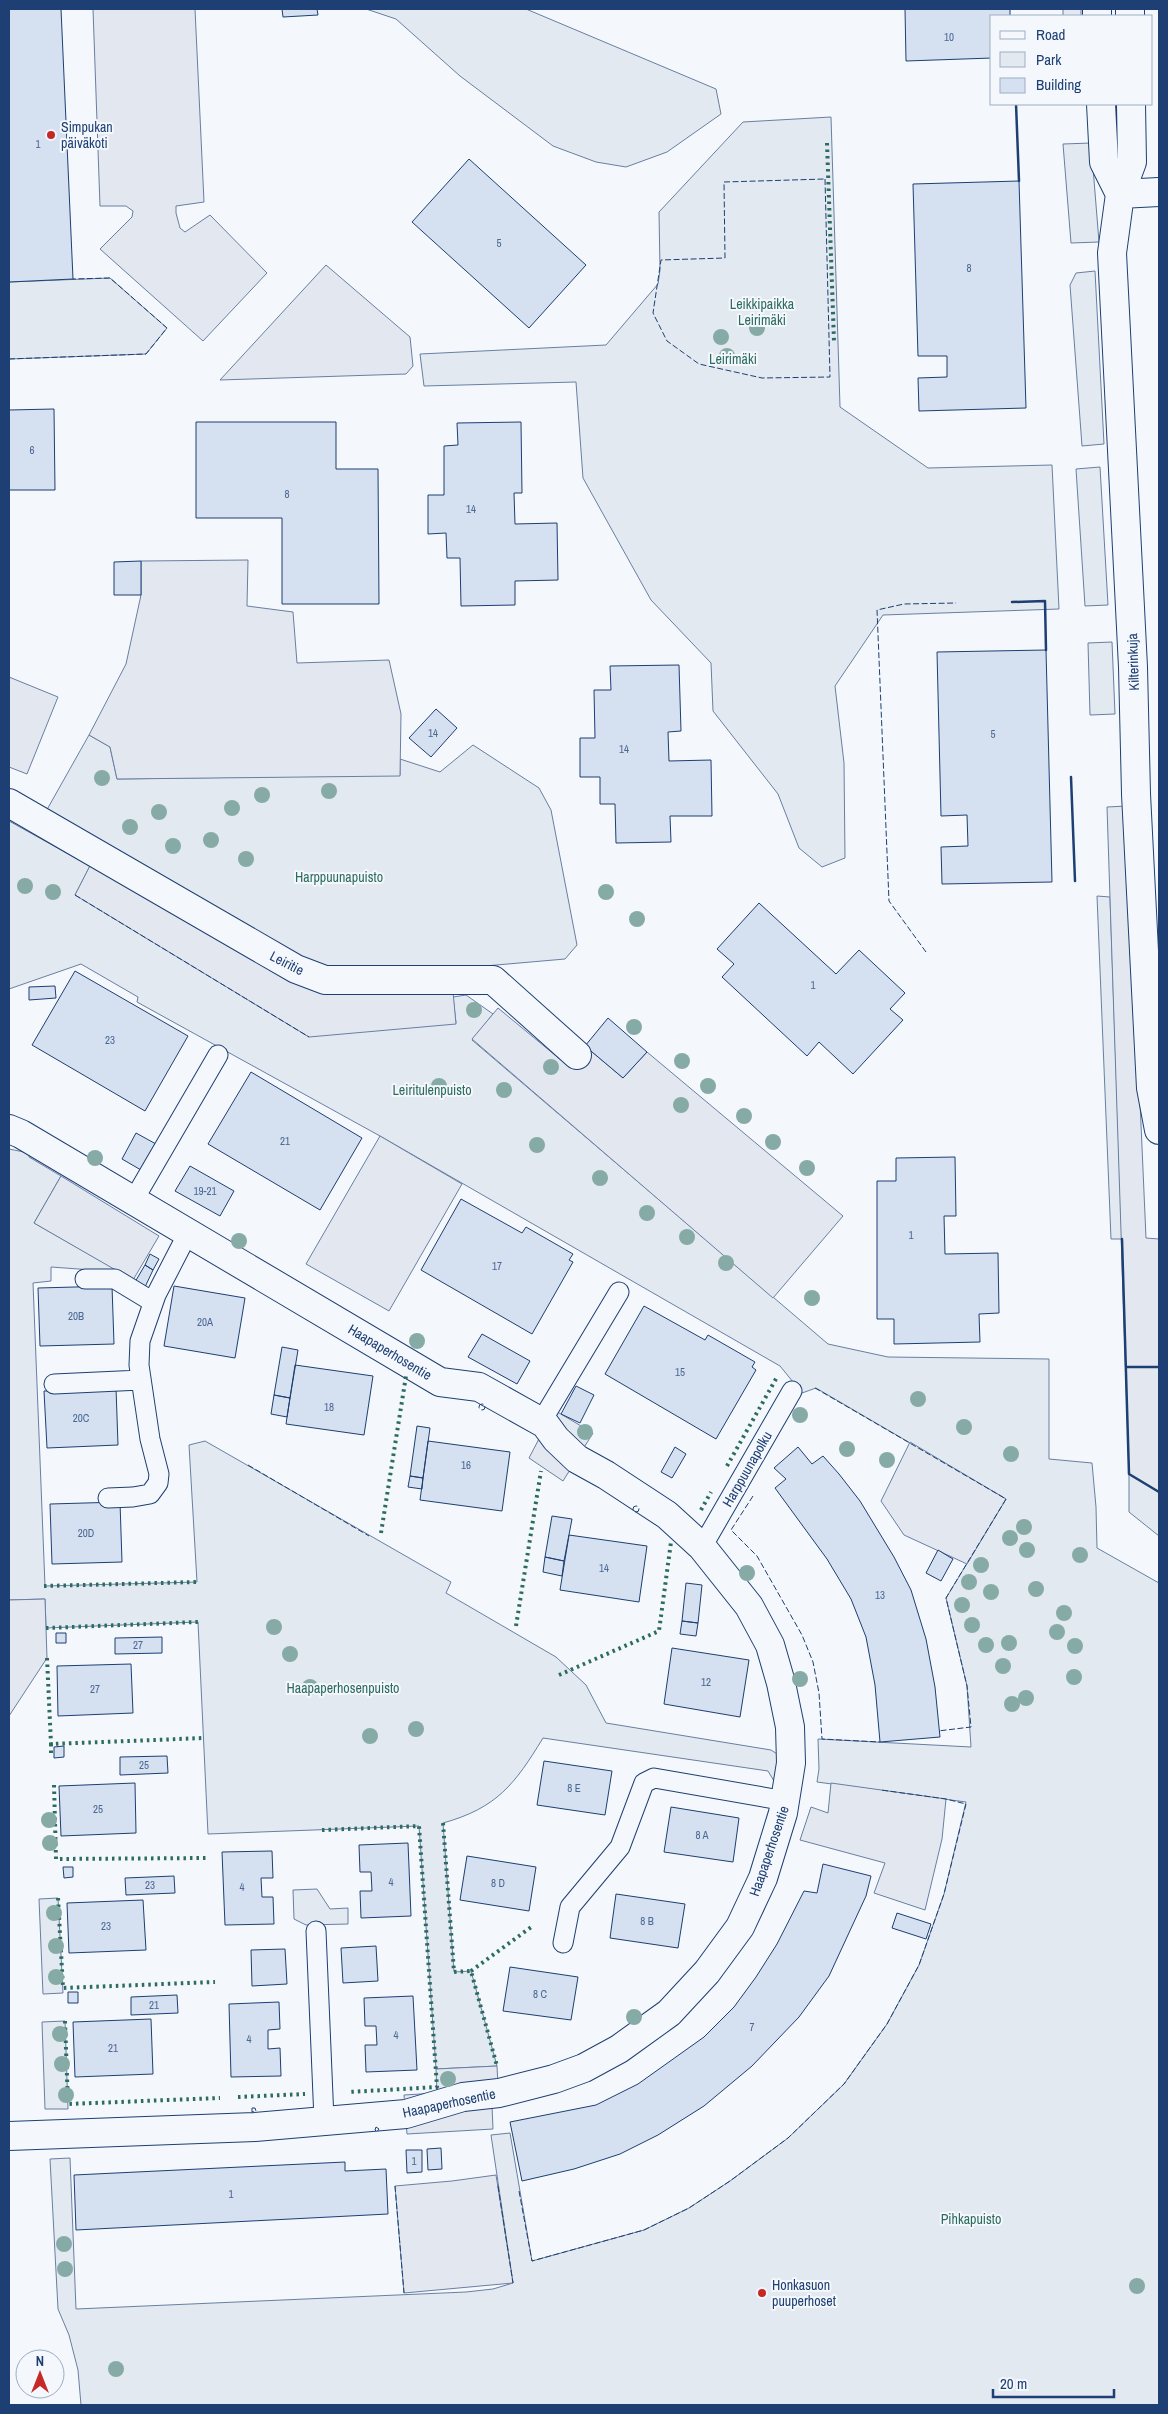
<svg xmlns="http://www.w3.org/2000/svg" width="1168" height="2414" viewBox="0 0 1168 2414" font-family="'Archivo Narrow',sans-serif">
	<rect width="100%" height="100%" fill="#f4f7fb"/>
	<!-- green -->
	<path fill="#e3e9f0" stroke="#687fa3" d="M366,9H526L716,89L721,114L667,152L626,167L596,162L553,146L460,76L396,19Z
		M1063,9H1081V16H1063Z
		M831,117L840,407L928,468L1052,465L1059,609L883,615L835,686L844,763L845,858L822,867L799,848L778,794L713,711L711,663L651,600L583,478L576,382L424,386L420,354L606,345L658,284L660,270L659,212L743,122Z
		M1091,143L1099,242L1071,243L1063,144Z
		M1095,271L1104,444L1082,446L1070,285L1076,273Z
		M110,278L167,328L146,354L9,359V282Z
		M1100,467L1108,605L1085,606L1076,469Z
		M1112,642L1115,714L1090,715L1088,643Z
		M89,735L110,747L117,779L400,775V759L440,772L473,745L539,788L551,810L577,945L565,959L325,980L40,822Z
		M9,821L90,866L75,895L456,1023L453,997L466,995L493,1014L472,1040L828,1344L888,1357L1049,1359V1459L1092,1463L1096,1507L1097,1548L1159,1583V2405H81L78,2370L69,2335L58,2309L50,2159L70,2158L76,2309L466,2292L493,2289L513,2283L491,2135L510,2133L532,2261L644,2230L689,2208L730,2181L788,2138L844,2084L887,2024L919,1965L944,1894L966,1802L817,1782L819,1769L818,1739L971,1747L967,1686L946,1598L1006,1499L816,1388L802,1393L780,1366L380,1136L137,1002L138,997L81,964L9,989Z
		M1097,896L1110,897L1122,1239H1111Z
		M9,1149L29,1153V1157L61,1176L34,1223L120,1272L51,1267V1281L33,1283L45,1586L197,1582L189,1445L205,1441L451,1582L446,1593L556,1657L586,1685L606,1723L771,1750L791,1763L786,1801L768,1771L543,1738C515,1784 497,1808 443,1823L454,1972L471,1971L497,2066L436,2069L419,1826L208,1834L198,1622L46,1628L45,1599L9,1600Z
		M1129,1474L1159,1492V1536L1129,1512Z
		M317,1889L330,1909L348,1908V1924L306,1925L294,1919L293,1890Z
		M58,1898L63,1993L43,1994L39,1899Z
		M65,2021L68,2109H45L42,2022Z"/>
	<!-- parking -->
	<path fill="#e3e8f0" stroke="#687fa3" d="M93,9H195L204,202L176,206V213L180,228L185,232L210,215L267,273L203,341L100,249L132,217L133,211L126,206H100Z
		M326,265L410,337L413,366L406,374L220,380Z
		M248,560L247,606L293,612L297,663L389,660L401,714L400,776L117,779L110,747L89,735L126,664L141,595V561Z
		M9,677L58,697L27,774L9,767Z
		M1127,806L1146,1238L1159,1239V1492L1129,1474L1107,807Z
		M96,854L296,969L452,981L456,1024L309,1037L75,895Z
		M498,1008L567,1065L585,1046L623,1078L647,1052L843,1216L773,1298L472,1039Z
		M380,1136L462,1184L389,1311L306,1264Z
		M61,1176L159,1236L133,1280L34,1223Z
		M554,1410L593,1433L563,1481L529,1458Z
		M910,1442L1006,1499L967,1564L904,1535L881,1501Z
		M45,1599L47,1658L9,1716V1600Z
		M831,1783L946,1799L942,1839L925,1910L874,1893L885,1863L800,1840L811,1807L828,1813Z
		M497,2066L499,2106H492L493,2129L407,2134L404,2095L437,2093L436,2069Z
		M496,2175L513,2283L404,2293L395,2186L452,2181Z"/>
	<!-- building -->
	<path fill="#d5e0f0" stroke="#1d3f73" d="M9,9H61L73,279L9,282Z
		M282,9H317L318,15L283,17Z
		M905,9H1010V16H992V58L906,61Z
		M469,159L586,265L529,328L412,222Z
		M1019,181L1026,408L919,411L918,378L947,377V356H918L913,184Z
		M54,409L55,490H9V410Z
		M196,422H336V469H378L379,604H282V518H196Z
		M521,422L522,493H514L515,524L557,523L558,580L515,581V605L461,606L460,558H447L446,533L428,534V495H444V446L458,445L457,423Z
		M141,561V595H114V562Z
		M1046,650L1052,882L942,884L941,847L968,846L967,815L941,816L937,652Z
		M679,665L681,731L668,732L669,761L711,760L712,816H670L671,842L616,843L615,804H600V777H580V738H595L594,690H611L610,666Z
		M436,709L457,728L431,757L409,738Z
		M759,903L836,974L859,950L905,993L890,1009L903,1020L853,1074L819,1042L807,1056L722,977L734,964L717,949Z
		M75,971L188,1036L145,1111L32,1045Z
		M55,986L56,998L29,1000V987Z
		M608,1018L647,1052L623,1078L585,1046Z
		M251,1072L362,1138L320,1210L208,1144Z
		M136,1133L156,1144L141,1170L122,1159Z
		M955,1157L956,1216H944L945,1254L998,1253L999,1313L979,1314L980,1342L894,1344V1319H877V1181H896V1158Z
		M190,1166L234,1191L220,1216L175,1191Z
		M461,1199L522,1233L526,1227L573,1254L569,1260L573,1262L532,1334L421,1270Z
		M150,1254L159,1259L153,1270L145,1265Z
		M145,1265L153,1270L145,1287L135,1282Z
		M112,1286L114,1344L40,1346L38,1288Z
		M174,1286L245,1298L235,1358L164,1346Z
		M644,1306L705,1340L708,1335L755,1362L752,1367L756,1370L716,1439L605,1374Z
		M482,1334L530,1361L517,1384L468,1357Z
		M282,1347L298,1350L290,1398L274,1395Z
		M295,1365L373,1376L364,1435L286,1424Z
		M576,1386L594,1395L580,1423L561,1414Z
		M116,1388L118,1445L47,1448L44,1391Z
		M274,1395L290,1398L287,1417L271,1414Z
		M417,1426L430,1428L423,1478L410,1476Z
		M428,1441L510,1452L502,1511L420,1500Z
		M675,1447L686,1454L672,1478L661,1472Z
		M798,1447L812,1464L823,1456L839,1474L860,1501L894,1557L911,1590L926,1639L935,1687L940,1737L880,1742L875,1685L866,1637L851,1599L827,1559L775,1488L786,1479L774,1468Z
		M410,1476L423,1478L422,1489L408,1487Z
		M120,1502L122,1562L52,1564L50,1504Z
		M552,1516L572,1519L564,1561L545,1557Z
		M569,1535L647,1546L639,1602L560,1590Z
		M938,1550L953,1559L941,1581L926,1573Z
		M545,1557L564,1561L562,1576L543,1572Z
		M686,1583L702,1585L698,1623L682,1621Z
		M682,1621L698,1623L696,1636L680,1634Z
		M56,1633H66V1643H56Z
		M162,1637V1653L115,1654V1638Z
		M672,1648L749,1660L740,1717L664,1704Z
		M131,1664L133,1713L58,1716L57,1666Z
		M64,1746V1757L54,1758V1747Z
		M167,1756L168,1773L120,1775V1757Z
		M544,1761L612,1771L605,1815L537,1805Z
		M135,1783L136,1833L61,1836L59,1786Z
		M671,1807L739,1818L733,1862L664,1852Z
		M408,1843L411,1916L361,1918L360,1891H372L371,1872H360L359,1845Z
		M272,1851L273,1878H261L262,1897H273L274,1924L225,1925L222,1852Z
		M467,1856L536,1867L529,1911L460,1900Z
		M823,1864L871,1876L866,1896L829,1976L799,2017L752,2066L704,2106L658,2135L620,2154L574,2169L522,2181L510,2122L596,2105L638,2084L704,2037L734,2007L756,1977L777,1944L804,1891L817,1893Z
		M63,1867H73V1877L64,1878Z
		M174,1876L175,1893L126,1895L125,1878Z
		M616,1894L685,1904L678,1948L610,1938Z
		M143,1900L146,1950L69,1953L67,1903Z
		M897,1913L931,1924L926,1939L892,1928Z
		M376,1946L378,1981L343,1983L341,1948Z
		M285,1949L287,1984L252,1986L251,1950Z
		M510,1967L578,1977L571,2020L503,2011Z
		M68,1992H78V2003H68Z
		M177,1995L178,2013L131,2015V1997Z
		M413,1996L417,2070L366,2072L365,2045H377L376,2026H365L364,1998Z
		M279,2002L280,2029L268,2030V2049L280,2048L281,2076L231,2077L229,2004Z
		M151,2019L153,2074L75,2077L73,2022Z
		M441,2148L442,2169L428,2170L427,2149Z
		M406,2150H422V2172L407,2173Z
		M345,2162V2171L386,2169L388,2214L76,2230L74,2175Z"/>
	<g fill="none" stroke-linecap="round" stroke-linejoin="round">
		<!-- lane casing -->
		<g stroke="#1d3f73" stroke-width="21">
			<path id="lane" d="M133,1201L218,1055
				M85,1279H115L153,1302
				M54,1384L141,1380
				M541,1422L619,1292
				M108,1498L133,1497L150,1494L158,1483L159,1474L150,1439L139,1365L140,1341L156,1295L188,1233
				M702,1547L792,1391
				M316,1931L324,2120
				M563,1943L570,1907L620,1847L644,1783L654,1778L786,1801"/>
		</g>
		<!-- street casing -->
		<g stroke="#1d3f73" stroke-width="30">
			<path id="street" d="M1097,9V16
				M1130,9V16
				M1101,104L1104,162L1120,194
				M1131,104L1132,162L1120,194L1112,253L1133,667L1136,794L1151,1088L1159,1130
				M1120,194L1159,192
				M9,803L296,969L325,980H493L577,1055
				M9,1129L21,1134L440,1382L479,1387L545,1424L556,1439L577,1459L606,1475L667,1515L702,1547L749,1606L770,1645L781,1683L790,1727L791,1763L783,1813L763,1878L740,1927L707,1972L669,2013L619,2049L584,2068L554,2079L499,2093L463,2097L406,2114L255,2127L9,2136"/>
		</g>
		<!-- lane -->
		<use href="#lane" stroke="#f4f7fb" stroke-width="19"/>
		<!-- street -->
		<use href="#street" stroke="#f4f7fb" stroke-width="28"/>
		<!-- hedge -->
		<path stroke="#2c6c60" stroke-width="4" stroke-dasharray="2.5 4" stroke-linecap="butt" d="M827,143L834,341
			M727,1466L777,1377
			M701,1510L711,1492
			M381,1533L406,1376
			M44,1586L197,1582
			M516,1626L541,1471
			M46,1628L198,1622
			M47,1658L51,1744L204,1738
			M559,1675L659,1631L671,1542
			M51,1744V1754
			M54,1785L56,1859L209,1858
			M443,1823L454,1972L471,1971L497,2066
			M322,1830L419,1826L437,2087L349,2092
			M58,1898L63,1988L215,1982
			M471,1971L534,1925
			M65,2021L68,2104L220,2098
			M238,2097L305,2094"/>
		<!-- fence -->
		<path stroke="#1d3f73" stroke-width="1" stroke-dasharray="6 2.5" stroke-linecap="butt" d="M825,179L830,377L762,378L699,364L667,341L653,313L661,260L725,258L724,182Z
			M9,359L146,354L167,328L110,278L73,279
			M75,895L309,1037
			M926,952L889,901L877,610L904,604L956,603
			M815,1388L1006,1499L946,1598L967,1686L971,1727L938,1731
			M479 1407a3 3 0 1 1 6 0a3 3 0 1 1-6 0Z
			M248,1465L369,1536
			M753,1496L731,1530L757,1556L802,1635L813,1662L819,1693L822,1739L880,1742
			M633 1509a3 3 0 1 1 6 0a3 3 0 1 1-6 0Z
			M252,2108H255L256,2111L252,2112Z
			M376,2127L379,2129L377,2132L375,2130Z
			M395,2186L404,2293
			M498,2186L513,2283
			M519,2191L532,2261L644,2230L689,2208L730,2181L788,2138L844,2084L887,2024L919,1965L944,1894L966,1804L946,1799L881,1790"/>
		<!-- wall -->
		<path stroke="#1d3f73" stroke-width="2.5" d="M1016,104L1019,181
			M1012,602L1045,601L1046,650
			M1071,777L1075,881
			M1122,1239L1129,1474L1159,1492
			M1126,1367H1159"/>
	</g>
	<!-- trees -->
	<g fill="#86aba6">
		<circle cx="757" cy="328" r="8"/>
		<circle cx="721" cy="337" r="8"/>
		<circle cx="727" cy="356" r="8"/>
		<circle cx="102" cy="778" r="8"/>
		<circle cx="329" cy="791" r="8"/>
		<circle cx="262" cy="795" r="8"/>
		<circle cx="232" cy="808" r="8"/>
		<circle cx="159" cy="812" r="8"/>
		<circle cx="130" cy="827" r="8"/>
		<circle cx="211" cy="840" r="8"/>
		<circle cx="173" cy="846" r="8"/>
		<circle cx="246" cy="859" r="8"/>
		<circle cx="25" cy="886" r="8"/>
		<circle cx="53" cy="892" r="8"/>
		<circle cx="606" cy="892" r="8"/>
		<circle cx="637" cy="919" r="8"/>
		<circle cx="474" cy="1010" r="8"/>
		<circle cx="634" cy="1027" r="8"/>
		<circle cx="682" cy="1061" r="8"/>
		<circle cx="551" cy="1067" r="8"/>
		<circle cx="439" cy="1086" r="8"/>
		<circle cx="708" cy="1086" r="8"/>
		<circle cx="504" cy="1090" r="8"/>
		<circle cx="681" cy="1105" r="8"/>
		<circle cx="744" cy="1116" r="8"/>
		<circle cx="773" cy="1142" r="8"/>
		<circle cx="537" cy="1145" r="8"/>
		<circle cx="95" cy="1158" r="8"/>
		<circle cx="807" cy="1168" r="8"/>
		<circle cx="600" cy="1178" r="8"/>
		<circle cx="647" cy="1213" r="8"/>
		<circle cx="687" cy="1237" r="8"/>
		<circle cx="239" cy="1241" r="8"/>
		<circle cx="726" cy="1263" r="8"/>
		<circle cx="812" cy="1298" r="8"/>
		<circle cx="417" cy="1341" r="8"/>
		<circle cx="918" cy="1399" r="8"/>
		<circle cx="800" cy="1415" r="8"/>
		<circle cx="964" cy="1427" r="8"/>
		<circle cx="585" cy="1432" r="8"/>
		<circle cx="847" cy="1449" r="8"/>
		<circle cx="1011" cy="1454" r="8"/>
		<circle cx="887" cy="1460" r="8"/>
		<circle cx="1024" cy="1527" r="8"/>
		<circle cx="1010" cy="1538" r="8"/>
		<circle cx="1027" cy="1550" r="8"/>
		<circle cx="1080" cy="1555" r="8"/>
		<circle cx="981" cy="1565" r="8"/>
		<circle cx="747" cy="1573" r="8"/>
		<circle cx="969" cy="1582" r="8"/>
		<circle cx="1036" cy="1589" r="8"/>
		<circle cx="991" cy="1592" r="8"/>
		<circle cx="962" cy="1605" r="8"/>
		<circle cx="1064" cy="1613" r="8"/>
		<circle cx="972" cy="1625" r="8"/>
		<circle cx="274" cy="1627" r="8"/>
		<circle cx="1057" cy="1632" r="8"/>
		<circle cx="1009" cy="1643" r="8"/>
		<circle cx="986" cy="1645" r="8"/>
		<circle cx="1075" cy="1646" r="8"/>
		<circle cx="290" cy="1654" r="8"/>
		<circle cx="1003" cy="1666" r="8"/>
		<circle cx="1074" cy="1677" r="8"/>
		<circle cx="800" cy="1679" r="8"/>
		<circle cx="310" cy="1687" r="8"/>
		<circle cx="1026" cy="1698" r="8"/>
		<circle cx="1012" cy="1704" r="8"/>
		<circle cx="416" cy="1729" r="8"/>
		<circle cx="370" cy="1736" r="8"/>
		<circle cx="49" cy="1820" r="8"/>
		<circle cx="50" cy="1843" r="8"/>
		<circle cx="54" cy="1913" r="8"/>
		<circle cx="56" cy="1946" r="8"/>
		<circle cx="56" cy="1977" r="8"/>
		<circle cx="634" cy="2017" r="8"/>
		<circle cx="60" cy="2034" r="8"/>
		<circle cx="62" cy="2064" r="8"/>
		<circle cx="448" cy="2079" r="8"/>
		<circle cx="66" cy="2095" r="8"/>
		<circle cx="64" cy="2244" r="8"/>
		<circle cx="65" cy="2269" r="8"/>
		<circle cx="1137" cy="2286" r="8"/>
		<circle cx="116" cy="2369" r="8"/>
	</g>
	<!-- markers -->
	<g fill="#c62828" stroke="#f4f7fb" stroke-width="2">
		<circle cx="51" cy="135" r="5"/>
		<circle cx="762" cy="2293" r="5"/>
	</g>
	<g text-anchor="middle" stroke-width="4" stroke-linejoin="round" paint-order="stroke">
		<!-- number labels -->
		<g font-size="11" fill="#4b6792">
			<text x="949" y="41">10</text>
			<text x="38" y="148">1</text>
			<text x="499" y="247">5</text>
			<text x="969" y="272">8</text>
			<text x="32" y="454">6</text>
			<text x="287" y="498">8</text>
			<text x="471" y="513">14</text>
			<text x="433" y="737">14</text>
			<text x="993" y="738">5</text>
			<text x="624" y="753">14</text>
			<text x="813" y="989">1</text>
			<text x="110" y="1044">23</text>
			<text x="285" y="1145">21</text>
			<text x="205" y="1195">19-21</text>
			<text x="911" y="1239">1</text>
			<text x="497" y="1270">17</text>
			<text x="76" y="1320">20B</text>
			<text x="205" y="1326">20A</text>
			<text x="680" y="1376">15</text>
			<text x="329" y="1411">18</text>
			<text x="81" y="1422">20C</text>
			<text x="466" y="1469">16</text>
			<text x="86" y="1537">20D</text>
			<text x="604" y="1572">14</text>
			<text x="880" y="1599">13</text>
			<text x="138" y="1649">27</text>
			<text x="706" y="1686">12</text>
			<text x="95" y="1693">27</text>
			<text x="144" y="1769">25</text>
			<text x="574" y="1792">8 E</text>
			<text x="98" y="1813">25</text>
			<text x="702" y="1839">8 A</text>
			<text x="391" y="1886">4</text>
			<text x="498" y="1887">8 D</text>
			<text x="150" y="1889">23</text>
			<text x="242" y="1891">4</text>
			<text x="647" y="1925">8 B</text>
			<text x="106" y="1930">23</text>
			<text x="540" y="1998">8 C</text>
			<text x="154" y="2009">21</text>
			<text x="752" y="2031">7</text>
			<text x="396" y="2039">4</text>
			<text x="249" y="2043">4</text>
			<text x="113" y="2052">21</text>
			<text x="414" y="2165">1</text>
			<text x="231" y="2198">1</text>
		</g>
		<!-- poi labels -->
		<g font-size="14" fill="#1d3f73" stroke="#f4f7fb" text-anchor="start">
			<text x="61" y="132">Simpukan<tspan x="61" dy="16">päiväkoti</tspan></text>
			<text x="772" y="2290">Honkasuon<tspan x="772" dy="16">puuperhoset</tspan></text>
		</g>
		<!-- park labels -->
		<g font-size="14" fill="#2c6c60" stroke="#f4f7fb">
			<text x="762" y="309">Leikkipaikka<tspan x="762" dy="16">Leirimäki</tspan></text>
			<text x="733" y="364">Leirimäki</text>
			<text x="339" y="882">Harppuunapuisto</text>
			<text x="432" y="1095">Leiritulenpuisto</text>
			<text x="343" y="1693">Haapaperhosenpuisto</text>
			<text x="971" y="2224">Pihkapuisto</text>
		</g>
		<!-- street labels -->
		<g font-size="14" fill="#1d3f73" stroke="#f4f7fb">
			<text transform="translate(1133 662) rotate(-92)" y="5">Kilterinkuja</text>
			<text transform="translate(287 963) rotate(27)" y="5">Leiritie</text>
			<text transform="translate(390 1352) rotate(31)" y="5">Haapaperhosentie</text>
			<text transform="translate(747 1469) rotate(-60)" y="5">Harppuunapolku</text>
			<text transform="translate(769 1851) rotate(-71)" y="5">Haapaperhosentie</text>
			<text transform="translate(449 2103) rotate(-12)" y="5">Haapaperhosentie</text>
		</g>
	</g>
	<!-- border -->
	<rect width="1168" height="2414" fill="none" stroke="#1d3f73" stroke-width="20"/>
	<!-- legend -->
	<rect x="990" y="15" width="162" height="90" fill="#f4f7fb" stroke="#9eadc5"/>
	<rect x="1000" y="31" width="25" height="8" fill="#f4f7fb" stroke="#9eadc5"/>
	<text x="1036" y="40" font-size="15" fill="#1d3f73">Road</text>
	<rect x="1000" y="52" width="25" height="15" fill="#e3e9f0" stroke="#9eadc5"/>
	<text x="1036" y="65" font-size="15" fill="#1d3f73">Park</text>
	<rect x="1000" y="78" width="25" height="15" fill="#d5e0f0" stroke="#9eadc5"/>
	<text x="1036" y="90" font-size="15" fill="#1d3f73">Building</text>
	<!-- north arrow -->
	<g transform="translate(40 2374)"><circle r="24" fill="#f4f7fb" stroke="#9eadc5"/>
	<path d="M0-4L9 19L0 12L-9 19Z" fill="#c62828"/>
	<text y="-8" font-size="14" font-weight="bold" text-anchor="middle" fill="#1d3f73">N</text>
	</g>
	<!-- scale -->
	<path d="M993 2389v8h121v-8" fill="none" stroke="#1d3f73" stroke-width="2.5"/>
	<text x="1000" y="2389" font-size="15" fill="#1d3f73" stroke="#f4f7fb" stroke-width="4" paint-order="stroke">20 m</text>
</svg>
